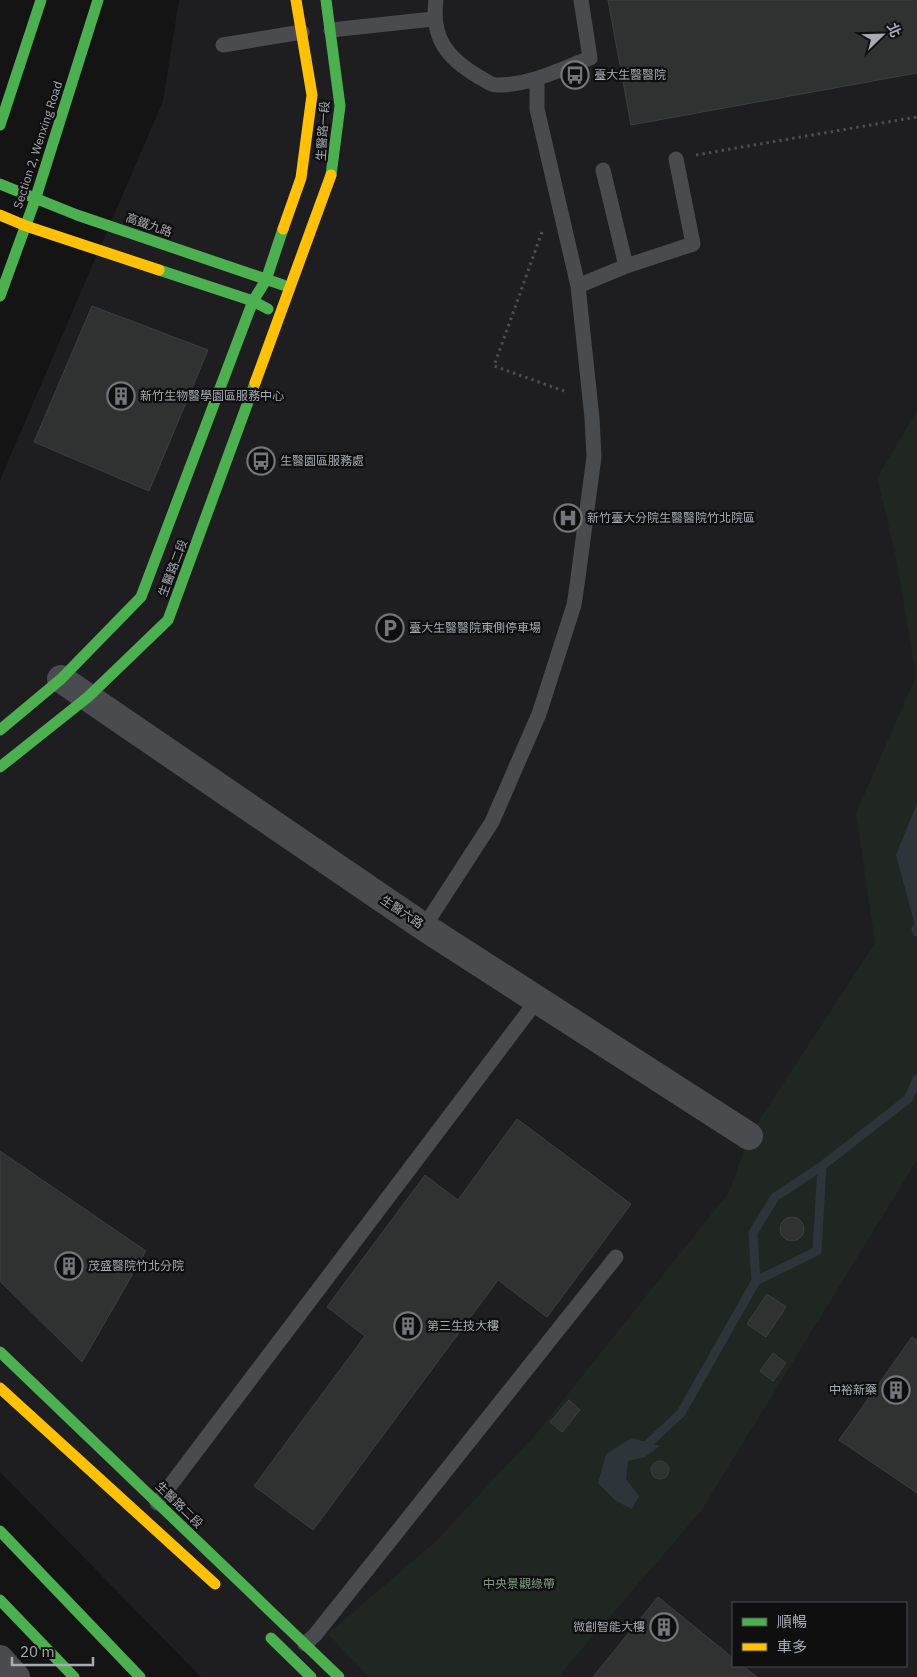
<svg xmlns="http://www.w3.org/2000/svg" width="917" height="1677" viewBox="0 0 917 1677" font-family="'IBM Plex Sans','Noto Sans TC',sans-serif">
	<rect width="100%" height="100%" fill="#141414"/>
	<!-- built -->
	<path fill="#1e1e20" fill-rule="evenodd" d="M179,0H917V1677H201L0,1472V480L163,101ZM733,1603H906V1666H733Z"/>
	<!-- green -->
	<path fill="#202621" d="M917,411V1160L701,1511L558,1677H369L328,1634L434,1543L535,1435L729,1192L749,1136L875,943L856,813L916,676L896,558L877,478Z"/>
	<!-- water -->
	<path fill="#2d353a" d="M917,803V928L916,929L896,855Z
		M632,1438L660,1446L645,1457L628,1461L626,1479L639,1496L632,1509L616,1501L598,1483L606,1454Z"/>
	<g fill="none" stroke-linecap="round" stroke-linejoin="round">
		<!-- stream -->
		<path stroke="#2d353a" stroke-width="9" d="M916,929L917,932
			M756,1281L817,1251L822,1166
			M649,1443L681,1413L756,1281L753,1233L775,1197L822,1166L908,1099L917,1079"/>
	</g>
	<!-- building -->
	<path fill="#303131" stroke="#3d3e40" d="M608,0H917V73L631,125Z
		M92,306L208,350L149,491L34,442Z
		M517,1119L631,1204L547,1317L498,1280L313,1530L254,1486L365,1336L327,1307L425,1175L458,1200Z
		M0,1151L146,1251L82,1362L0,1281Z
		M780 1229a12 12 0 1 1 24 0a12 12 0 1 1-24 0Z
		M767,1294L786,1307L766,1337L747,1324Z
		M912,1337L917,1340V1493L839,1440Z
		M773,1353L786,1363L773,1381L760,1371Z
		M569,1400L580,1410L562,1432L550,1422Z
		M651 1470a9 9 0 1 1 18 0a9 9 0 1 1-18 0Z
		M658,1597L733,1658V1666H743L757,1677H593Z"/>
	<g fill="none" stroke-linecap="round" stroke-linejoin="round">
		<!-- path -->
		<path stroke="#4b4d4f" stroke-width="3" stroke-dasharray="2.5 4" stroke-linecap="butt" d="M696,155L917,117
			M542,232L494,366L564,391"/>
		<!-- lane -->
		<path stroke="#4a4b4e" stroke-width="15" d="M436,0C431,38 447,58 479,77C484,79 490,85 496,85C528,86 561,69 590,58L581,0
			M331,30L433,19
			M223,45L302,32
			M603,170L626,266
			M578,286L626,266L693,244L676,159
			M424,927L492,822L539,714L574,605L577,585L594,457L592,418L578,286L537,109V79
			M157,1503L538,999
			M305,1644L315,1635L616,1257"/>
		<!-- street -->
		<path stroke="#4a4b4e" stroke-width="28" d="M61,679L424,927L749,1136
			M0,1659L16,1677"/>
		<!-- fast -->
		<path stroke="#4caf50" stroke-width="11" d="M326,0L340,106L331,175
			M0,125L41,0
			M0,184L77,215L283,285
			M159,270L253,301L268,309
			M0,296L35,200L98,0
			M0,730L61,679L141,597L253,301L266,280L283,229
			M0,767L88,697L168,620L255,383
			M0,1352L339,1677
			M0,1531L140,1677
			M0,1600L74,1677
			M271,1638L311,1677"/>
		<!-- slow -->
		<path stroke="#ffc107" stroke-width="11" d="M0,215L26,226L159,270
			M283,229L301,178L312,95L296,0
			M255,383L331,175
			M0,1388L215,1584"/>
	</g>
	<!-- icons -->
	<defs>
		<g id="bus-ring" transform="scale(1.4375)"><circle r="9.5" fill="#0f0f10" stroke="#74767c" stroke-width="1.5"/><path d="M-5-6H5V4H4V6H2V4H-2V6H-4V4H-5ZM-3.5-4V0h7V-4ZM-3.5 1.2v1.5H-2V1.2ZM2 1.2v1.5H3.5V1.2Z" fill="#74767c"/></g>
		<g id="building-ring" transform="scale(1.4375)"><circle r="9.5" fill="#0f0f10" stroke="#74767c" stroke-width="1.5"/><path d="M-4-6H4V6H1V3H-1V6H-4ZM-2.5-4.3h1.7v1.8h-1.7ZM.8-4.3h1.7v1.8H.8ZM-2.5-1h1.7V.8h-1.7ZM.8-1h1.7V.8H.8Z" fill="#74767c"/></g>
		<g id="hospital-ring" transform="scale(1.4375)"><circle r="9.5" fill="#0f0f10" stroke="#74767c" stroke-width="1.5"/><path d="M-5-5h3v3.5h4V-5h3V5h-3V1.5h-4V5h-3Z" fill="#74767c"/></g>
		<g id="parking-ring" transform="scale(1.4375)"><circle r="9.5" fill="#0f0f10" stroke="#74767c" stroke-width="1.5"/><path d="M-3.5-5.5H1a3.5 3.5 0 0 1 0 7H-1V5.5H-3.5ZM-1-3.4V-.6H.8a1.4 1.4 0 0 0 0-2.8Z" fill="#74767c"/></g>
	</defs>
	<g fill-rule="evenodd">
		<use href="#bus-ring" x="575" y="75"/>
		<use href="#building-ring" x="121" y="396"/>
		<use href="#bus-ring" x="261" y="461"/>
		<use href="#hospital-ring" x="568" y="518"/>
		<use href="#parking-ring" x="390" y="628"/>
		<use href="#building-ring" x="69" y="1266"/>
		<use href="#building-ring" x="408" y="1326"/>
		<use href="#building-ring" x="896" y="1390"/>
		<use href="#building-ring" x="664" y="1627"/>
	</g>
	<g text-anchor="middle" stroke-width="4.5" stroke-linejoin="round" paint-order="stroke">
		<!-- poi labels -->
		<g font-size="12" fill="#a7abb4" stroke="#0f0f10" text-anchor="start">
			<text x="594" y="79">臺大生醫醫院</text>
			<text x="140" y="400">新竹生物醫學園區服務中心</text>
			<text x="280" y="465">生醫園區服務處</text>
			<text x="587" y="522">新竹臺大分院生醫醫院竹北院區</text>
			<text x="409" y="632">臺大生醫醫院東側停車場</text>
			<text x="88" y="1270">茂盛醫院竹北分院</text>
			<text x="427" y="1330">第三生技大樓</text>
			<text x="877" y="1394" text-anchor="end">中裕新藥</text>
			<text x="645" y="1631" text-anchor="end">微創智能大樓</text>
		</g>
		<!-- street labels -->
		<g font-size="12" fill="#a7abb4" stroke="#0f0f10">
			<text transform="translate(323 131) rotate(-86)" y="4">生醫路一段</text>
			<text transform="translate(38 145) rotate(-72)" y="4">Section 2, Wenxing Road</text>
			<text transform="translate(149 225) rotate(19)" y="4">高鐵九路</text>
			<text transform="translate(173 568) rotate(-69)" y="4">生醫路二段</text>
			<text transform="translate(402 912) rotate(34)" y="4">生醫六路</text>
			<text transform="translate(179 1505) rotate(44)" y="4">生醫路二段</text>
		</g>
		<!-- park labels -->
		<g font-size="12" fill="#809c80" stroke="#0f0f10">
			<text x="519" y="1588">中央景觀綠帶</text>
		</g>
	</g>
	<!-- legend -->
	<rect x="732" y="1602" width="175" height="65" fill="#0f0f10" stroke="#4c4d52"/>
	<rect x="742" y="1618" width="25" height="8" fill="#4caf50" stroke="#4c4d52"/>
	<text x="777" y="1627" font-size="15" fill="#a7abb4">順暢</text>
	<rect x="742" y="1643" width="25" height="8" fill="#ffc107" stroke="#4c4d52"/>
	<text x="777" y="1652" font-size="15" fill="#a7abb4">車多</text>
	<!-- north arrow -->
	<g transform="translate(882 35) rotate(67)" stroke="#0f0f10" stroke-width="4" paint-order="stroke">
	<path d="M0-4L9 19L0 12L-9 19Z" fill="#a7abb4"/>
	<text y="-8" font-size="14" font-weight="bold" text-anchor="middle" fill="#a7abb4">北</text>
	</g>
	<!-- scale -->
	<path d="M12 1657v8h81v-8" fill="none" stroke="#a7abb4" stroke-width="2.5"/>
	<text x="20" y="1657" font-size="15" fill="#a7abb4" stroke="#0f0f10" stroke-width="4" paint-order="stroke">20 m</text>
</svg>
